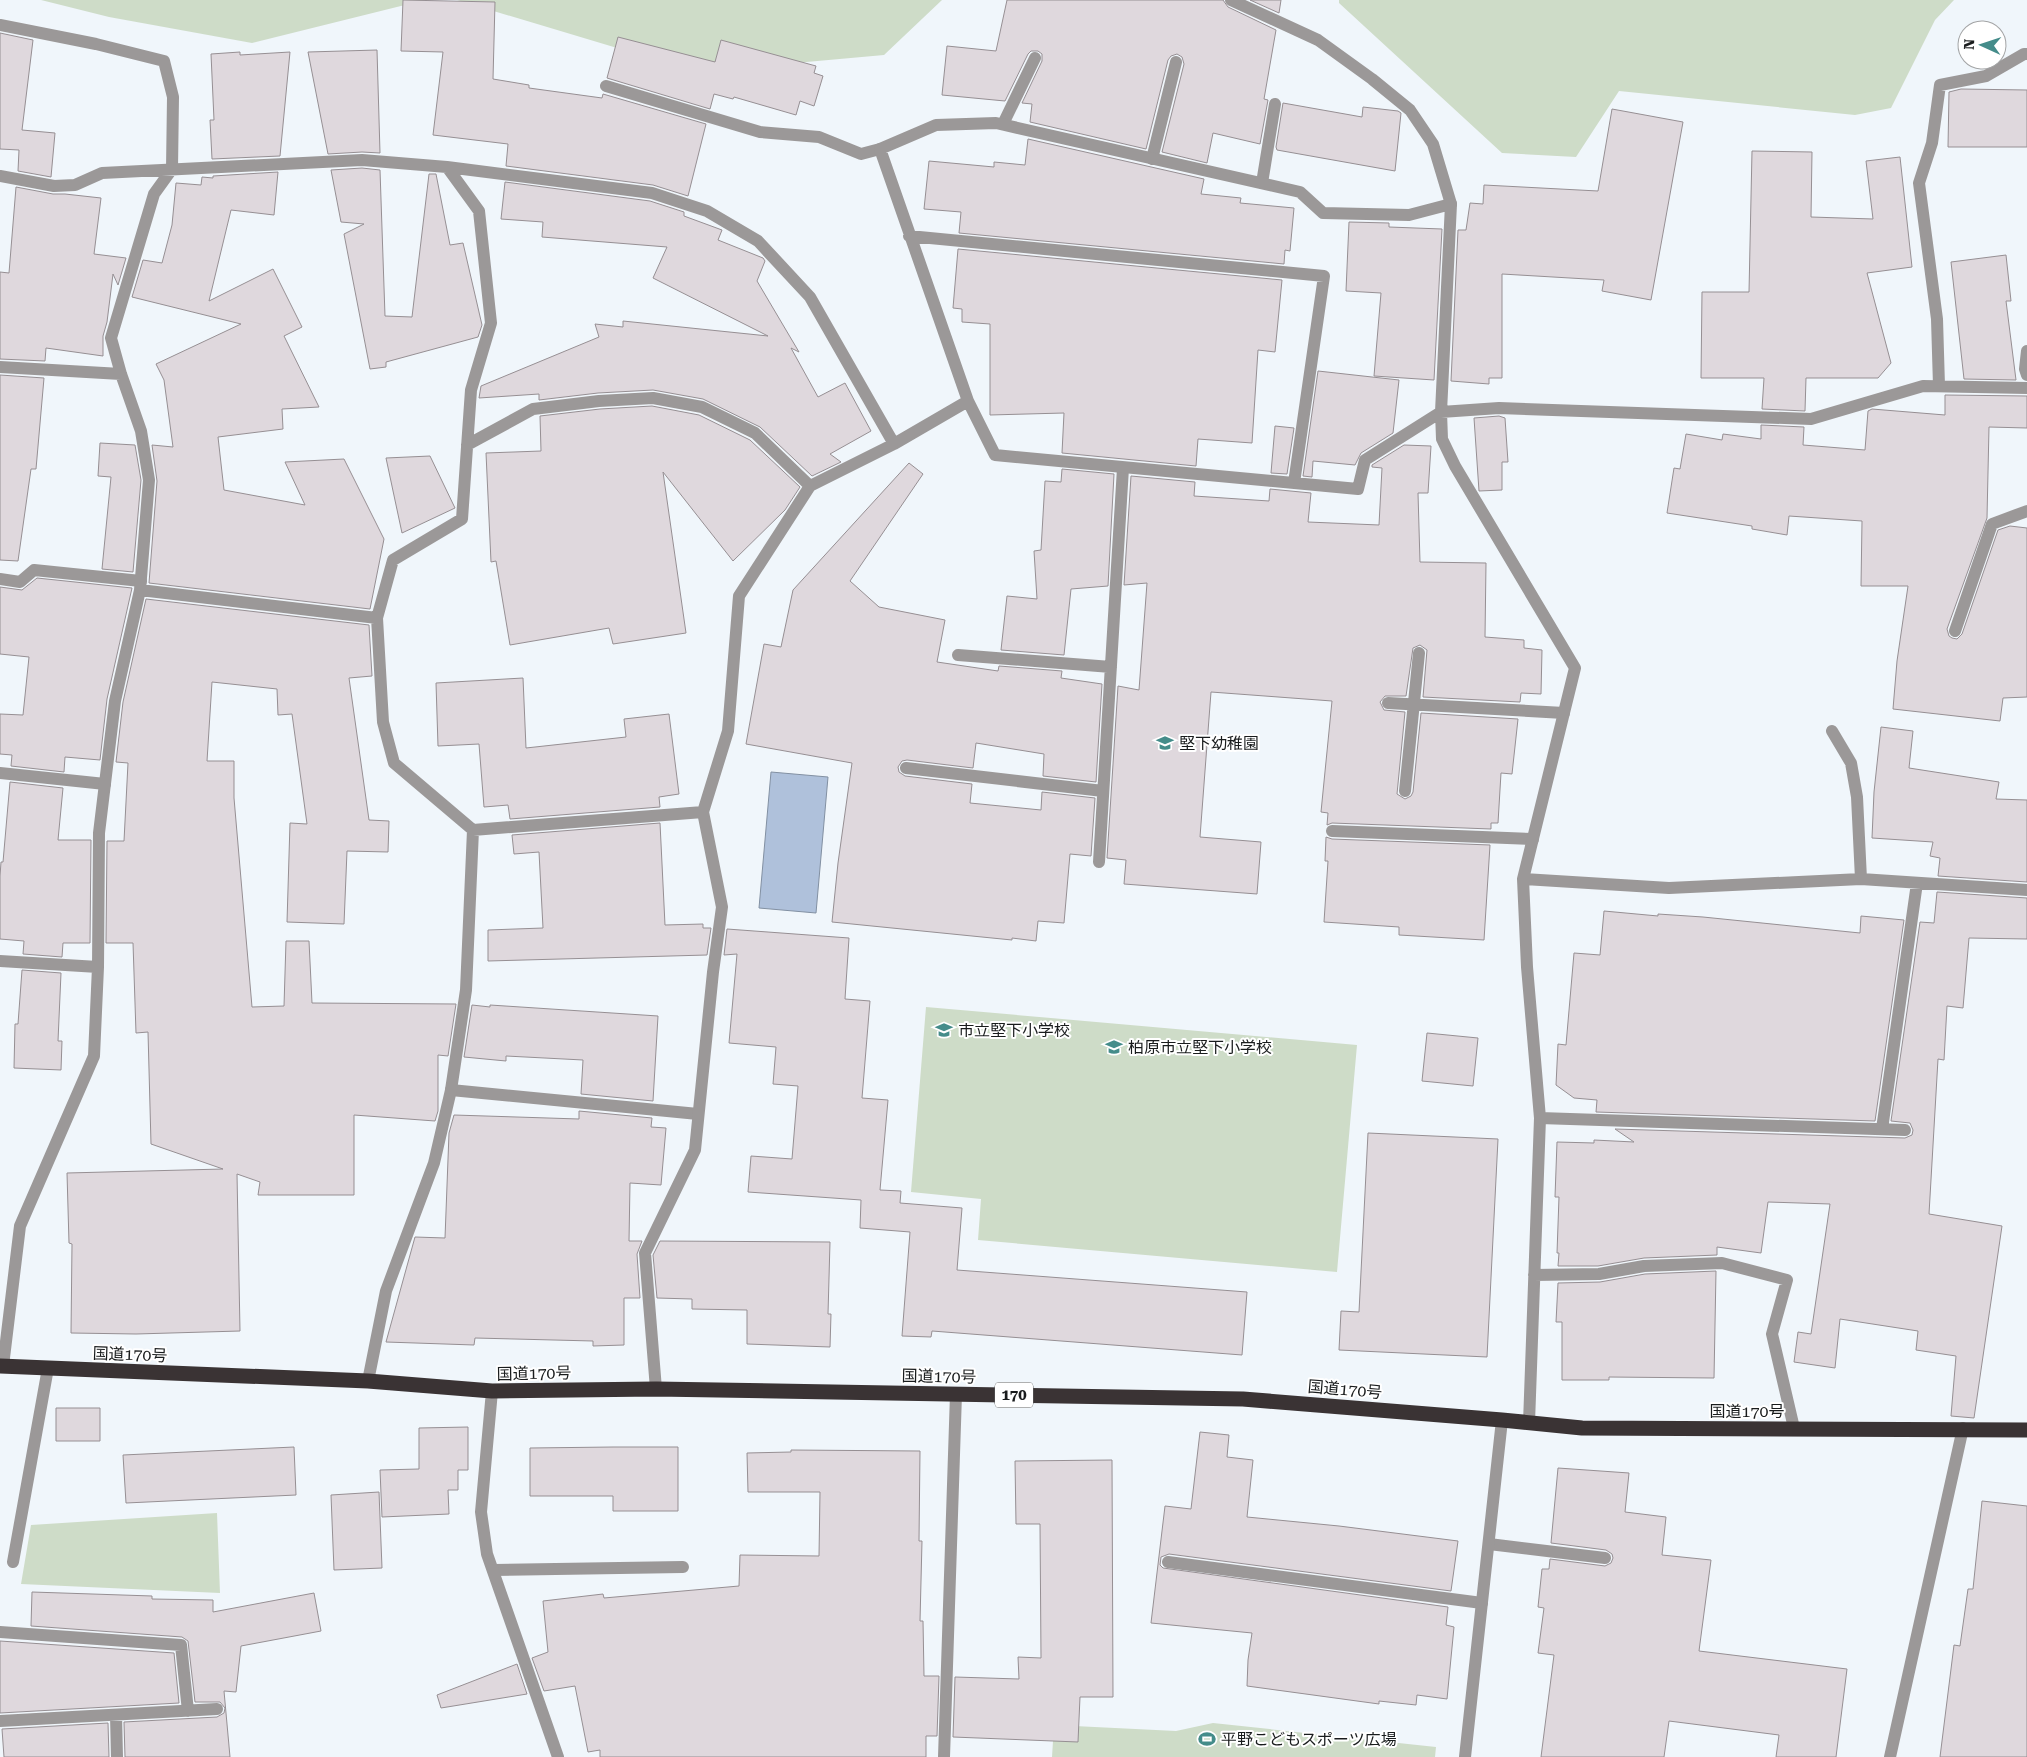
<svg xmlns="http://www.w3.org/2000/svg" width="2027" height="1757" viewBox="0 0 2027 1757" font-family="'Roboto Serif','Noto Sans JP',serif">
	<rect width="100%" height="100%" fill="#f0f6fb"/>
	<!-- green -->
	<path fill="#cedcc8" d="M41,0H425L252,43L109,17Z
		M457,0H942L884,55L697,72Z
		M1339,0H1954L1935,20L1891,108L1855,115L1619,91L1576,157L1502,153L1339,3Z
		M926,1007L1357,1045L1337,1272L978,1240L981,1199L911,1192Z
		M217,1513L220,1593L21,1584L31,1525Z
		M1213,1723L1436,1747L1435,1757H1052L1054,1725L1176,1731Z"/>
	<!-- water -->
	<path fill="#afc1db" stroke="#8290a2" d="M771,772L828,777L816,913L759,908Z"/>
	<!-- building -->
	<path fill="#dfd8dd" stroke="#968f93" d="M403,0L495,2L493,79L529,85V88L602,98L603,94L706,124L688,196L653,185L506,166L508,144L433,135L443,52L401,51Z
		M1007,0H1223L1228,7L1276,30L1264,99L1268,100L1260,144L1213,133L1207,163L1162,152L1184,64L1182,57L1177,54L1171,56L1168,60L1146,149L1030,122L1032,104L1022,103L1042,61V54L1038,51H1031L1028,54L1005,101L942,95L947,46L996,51Z
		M1250,0H1281L1279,13Z
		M0,33L33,40L22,130L55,133L51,177L18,171L19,150L0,149Z
		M618,37L715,62L721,40L816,66L814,73L823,76L814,106L800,101L796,115L734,97L733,99L714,94L710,109L607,78Z
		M377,50L380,153L362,152L328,154L308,52Z
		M240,52V55L290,52L280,156L212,159L210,120H214L211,54Z
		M1961,89L2027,90V147H1948L1949,92Z
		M1283,103L1362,117L1363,107L1398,111L1401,113L1395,171L1277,150L1276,147Z
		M1612,109L1683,122L1651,300L1602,291L1604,280L1502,274V378H1489V384L1451,381L1458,230H1466L1470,203L1483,204L1484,185L1598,191Z
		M1028,139L1204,179L1201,194L1241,198L1240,203L1294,208L1290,251L1285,250L1284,264L959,233L961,212L924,209L929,161L994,167V162L1025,165Z
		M1752,151L1812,152L1811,217L1873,219L1866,161L1900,157L1912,267L1867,273L1891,363L1878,378H1806L1805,411L1762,409L1764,378H1701L1702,292H1749Z
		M362,168L380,170L385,316L412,317L429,174H436L450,245L463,243L482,325L478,337L386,362V367L370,369L344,234L364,224L341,222L331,170Z
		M278,172L274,215L231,210L209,301L273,269L302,327L284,336L319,407L282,409L283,429L218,437L224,490L305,505L285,462L344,459L384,539L370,609L149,583L157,481L152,445L173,447L164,380L156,364L241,324L132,297L143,260L162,263L172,225L176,183L201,185L202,177L213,178V176Z
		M505,182L650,201L684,212V216L722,230L718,240L763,258L765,261L757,281L799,352L791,348L818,397L845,383L871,431L830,454L841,462L812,476L760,427L703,399L653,390L598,393L539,400V394L479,398L481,386L599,337L595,324L623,327V321L768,336L653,278L667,247L542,237L543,222L501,219Z
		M16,187L53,194H65L101,198L94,254L126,258L118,285L113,274L107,322L103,336V356L46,348L45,361L0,359V272L9,273Z
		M1349,222L1389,223V227L1442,229L1434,380L1374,376L1381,293L1346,291Z
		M958,249L1282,280L1275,352L1258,350L1252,443L1198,439L1196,466L1062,453L1064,413L990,415V324L962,322V309L953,308Z
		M2006,255L2011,301H2006L2016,380L1964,379L1951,262Z
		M1318,371L1399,380L1393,433L1361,453L1355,465L1313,461L1312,477L1303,476Z
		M0,375L44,378L36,469H31L18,561L0,560Z
		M1945,395L2027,396V428L1989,427L1987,518L1947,629L1949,636L1952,638L1957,639L1962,634L1998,530L2010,526L2027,528V697L2003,698L2000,721L1893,709L1897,661L1908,586H1861L1862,521L1789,516L1787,535L1752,529V526L1667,513L1674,468L1680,469L1686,434L1722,440L1723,434L1761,439V425L1804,427L1803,445L1865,450L1868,411L1872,409L1945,415Z
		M652,406L699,415L750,440L800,487L785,510L733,561L663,472L686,633L613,644L609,628L510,645L496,561L491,562L486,453L541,451L540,416L600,409Z
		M1499,416L1505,418L1508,462H1502V490L1479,491L1474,418Z
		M1275,426L1294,428L1287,474L1271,473Z
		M100,443L135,445L141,480L133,572L102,569L111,477L98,476Z
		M1404,445L1431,446L1428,493H1418L1420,562L1486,563L1485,637L1524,640V648L1542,650L1541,694L1521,693L1520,702L1423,697L1427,650L1420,645L1413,648L1406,696H1385L1380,702L1384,710L1405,712L1397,794L1405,799L1411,796L1413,792L1421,713L1518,719L1512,774L1501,773L1498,823H1491V829L1332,823L1327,825L1328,813L1321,812L1332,701L1211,692L1200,837L1261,842L1257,894L1124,884L1126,860L1107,858L1118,686L1139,690L1147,583L1124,585L1131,476L1195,482L1194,496L1269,501L1270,489L1311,493L1308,522L1379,525L1382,468L1372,467V465Z
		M430,456L455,508L402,533L386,458Z
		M909,463L923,474L850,581L879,607L945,620L937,662L998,671L999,666L1062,671L1061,678L1102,684L1096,782L1043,776L1044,754L976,743L973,768L907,760L902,761L898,767L899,772L905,776L972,784L970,803L1041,810L1042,792L1095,798L1091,856L1070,854L1064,923L1038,921L1036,941L1012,938V940L832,922L838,863L852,763L746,744L764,644L781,647L793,590Z
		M1062,469L1114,474L1108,586L1071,589L1064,655L1001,650L1007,596L1037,599L1034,551L1041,550L1045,481L1061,482Z
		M37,578L132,588L107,699L100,760L65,757L64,772L11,766L12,755L0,754V714L23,715L29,657L0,654V587L22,590Z
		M146,599L369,625L372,676L349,678L369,820L389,821L388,852L347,851L344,924L287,922L290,823L307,824L292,714L278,715L277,689L212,682L207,761H234V798L252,1007L284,1006L286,941H309L312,1003L456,1004L448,1056L438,1055V1111L435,1121L354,1115V1195H258L260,1182L237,1174L240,1331L136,1334L71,1333L72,1244L69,1243L67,1173L223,1169L151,1144L148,1032L136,1033L133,943H106L107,841H124L128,763L116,762L123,702Z
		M523,678L526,748L626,737L624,719L669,714L679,794L659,797L660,807L510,819L508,805L484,807L479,744L438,746L436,683Z
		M1881,727L1913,731L1909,768L1999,782L1996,799L2027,800V882L1938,876L1940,858L1930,856L1933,842L1872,838L1874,792Z
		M10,782L63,788L58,840H91L90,943H63L62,957L23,954L24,941L0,939V876L1,862H3Z
		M660,823L665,925L703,924V928H711L707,955L488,961V930L543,928L539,852L514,854L512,835Z
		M1326,837L1332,839L1490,845L1484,940L1399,935V927L1324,922L1328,861H1325Z
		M1937,892L2027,898V939L1969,938L1963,1008L1947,1006L1944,1060L1938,1059L1929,1214L2002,1226L1974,1418L1951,1416L1956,1356L1916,1350L1918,1331L1840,1319L1835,1368L1794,1362L1798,1332L1811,1334L1830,1204L1768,1202L1761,1253L1717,1247V1255L1644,1258L1598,1266H1558L1559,1253H1557L1559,1197H1555L1557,1142L1594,1143V1140L1634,1142L1615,1129L1905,1138L1912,1135L1913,1130L1910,1123L1891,1121L1920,922L1934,923Z
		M1604,911L1658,916V914L1703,917L1860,933L1861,916L1904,920L1875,1121L1596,1112L1597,1100L1574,1098L1556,1085L1558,1044L1566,1045L1574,953L1600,955Z
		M727,929L849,938L845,999L870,1001L862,1098L888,1100L880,1190L901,1191L900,1203L962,1208L957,1270L1247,1292L1242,1355L932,1331L931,1337L902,1336L910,1232L860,1228L861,1200L748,1192L751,1156L792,1159L798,1086L773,1084L776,1047L729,1043L737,954L724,955Z
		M22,970L61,973L58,1041H62L61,1070L14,1068L15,1024H18Z
		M472,1005L490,1007V1005L658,1016L653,1101L581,1094L583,1060L506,1056V1061L464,1057Z
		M1427,1033L1478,1038L1473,1086L1422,1081Z
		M579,1111L652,1118L651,1127L666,1128L661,1185L630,1183L629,1241H642L637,1254L640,1298H624V1345L593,1346V1341L475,1338L474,1345L386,1342L415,1237L445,1238L449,1133L454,1115L579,1119Z
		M1368,1133L1498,1139L1487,1357L1339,1350L1341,1311L1359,1312Z
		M660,1241L830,1242L828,1314H831L830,1347L747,1344V1310L692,1309V1299L657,1298L653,1255Z
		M1716,1271L1714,1378L1609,1377V1380H1562V1322H1556L1558,1283L1600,1282L1645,1274Z
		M56,1408H100V1441H56Z
		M468,1427V1470H458V1490H448L449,1514L382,1517L380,1470L419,1469V1428Z
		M1200,1432L1229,1435L1227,1457L1253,1460L1247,1517L1339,1526L1458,1541L1451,1591L1169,1554L1161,1557L1160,1565L1163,1568L1448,1607L1446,1625L1454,1627L1447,1699L1417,1695L1416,1705L1379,1701V1704L1247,1686L1248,1660L1252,1633L1151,1623L1165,1506L1191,1509Z
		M294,1447L296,1495L126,1503L123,1455Z
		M613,1447H678V1511H613V1496H530V1448Z
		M791,1450L920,1451L919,1541H922L920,1621H923L924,1676H939L937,1736H926V1757H600V1750L588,1752L575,1686L544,1691L532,1658L548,1652L543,1601L603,1594L604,1598L739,1586L740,1555L819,1556L820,1492H748L747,1453L791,1452Z
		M1112,1460L1113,1697H1080L1078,1742L953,1737L955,1677L1019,1679L1018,1657L1041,1658L1040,1524H1016L1015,1461Z
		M1558,1468L1629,1473L1625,1512L1666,1517L1662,1555L1711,1560L1699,1651L1847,1669L1836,1757H1776L1779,1735L1669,1721L1664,1757H1541L1554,1655L1538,1653L1544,1608L1538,1607L1542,1569H1549L1550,1559L1605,1566L1611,1563L1613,1558L1612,1554L1606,1550L1551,1543Z
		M379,1492L382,1568L334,1570L331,1495Z
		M1982,1501L2027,1506V1757H1940L1954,1645L1960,1646L1968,1589H1973Z
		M32,1592L152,1596V1599L213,1600V1612L314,1593L321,1631L241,1646L236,1692L224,1691L230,1757H125L124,1722L217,1717L224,1713L225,1708L220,1702H195L188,1641L182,1637L31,1626Z
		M0,1641L174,1653L179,1703L0,1713Z
		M517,1664L527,1694L441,1708L437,1695Z
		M108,1723L109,1757H4L2,1729Z"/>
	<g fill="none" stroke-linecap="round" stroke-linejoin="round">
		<!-- lane -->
		<path stroke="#9b9898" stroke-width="12" d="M1231,0L1318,40L1372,79L1410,110L1433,144L1451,204
			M606,86L760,132L819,137L861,154L880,149
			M1003,124L1035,58
			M1152,159L1176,62
			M1262,183L1275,104
			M0,579L20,582L34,570L141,581
			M958,655L1111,667
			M1388,703L1564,713
			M906,768L1103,791
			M0,773L105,784
			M1405,791L1419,653
			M1332,831L1533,839
			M1099,862L1123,468
			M451,1090L698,1114
			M1489,1544L1605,1558
			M13,1562L48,1368
			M1168,1562L1482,1603
			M494,1570L683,1567"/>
		<!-- street -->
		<path stroke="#9b9898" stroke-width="12" d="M0,25L96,44L164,61L173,97L172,169L154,194L111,338L121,374L141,431L149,480L140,590L115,701L99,833L98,967L94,1056L20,1226L3,1366
			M447,167L652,193L707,211L758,241L810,297L894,444
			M0,176L54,186L75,185L102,173L362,160L447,167L479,211L491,323L471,390L462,519L393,560L377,618L383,722L394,763L473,830L703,812
			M909,236L1324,276L1294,483
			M2027,351L2025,369L2027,375
			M0,367L121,374
			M1939,386L1937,319L1919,183L1932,143L1940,85L1986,76L2024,54H2027
			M467,445L533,409L599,401L653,398L702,407L755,433L810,486
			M140,590L377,618
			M1955,631L1992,524L2027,511
			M1832,731L1851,763L1857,797L1861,879
			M1523,879L1669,888L1861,879L2027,890
			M0,961L98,967
			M1540,1118L1905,1130
			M1882,1129L1917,883
			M1534,1275L1599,1274L1644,1266L1722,1263L1787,1280L1772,1334L1794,1428
			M368,1381L386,1291L434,1163L451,1090L466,990L473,830
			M656,1389L645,1253L695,1150L713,972L722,907L703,812L728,731L739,596L810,486L894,444L968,401
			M492,1391L481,1512L487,1554L558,1757
			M1529,1423L1540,1118L1527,967L1523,879L1575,668L1455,466L1442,439L1441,412L1451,204L1409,215L1323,213L1300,192L996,123L936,125L880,149L968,401L995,455L1358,489L1365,460L1441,412L1499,408L1811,419L1923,386L2027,388
			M0,1632L181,1645L188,1711
			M116,1715L117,1757
			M0,1721L217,1709
			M944,1757L956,1394
			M1465,1757L1502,1420
			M1890,1757L1963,1428"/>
		<!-- highway -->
		<path stroke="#3a3334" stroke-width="15" d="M0,1366L368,1381L492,1391L656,1389L1243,1399L1502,1420L1582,1428L2027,1430"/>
	</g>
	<!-- icons -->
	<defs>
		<g id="school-bare" transform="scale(1.35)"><path d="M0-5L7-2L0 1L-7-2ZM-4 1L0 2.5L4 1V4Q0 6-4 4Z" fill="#448c8a" stroke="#fff" stroke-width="2.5" paint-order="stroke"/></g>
		<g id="stadium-bare" transform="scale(1.35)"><path d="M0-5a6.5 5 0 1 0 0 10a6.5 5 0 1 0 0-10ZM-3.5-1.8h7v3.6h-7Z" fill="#448c8a" stroke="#fff" stroke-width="2.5" paint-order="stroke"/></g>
	</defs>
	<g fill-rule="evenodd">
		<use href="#school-bare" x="1165" y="743"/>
		<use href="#school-bare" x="944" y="1030"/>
		<use href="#school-bare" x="1114" y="1047"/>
		<use href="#stadium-bare" x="1207" y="1739"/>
	</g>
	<g text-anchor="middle" stroke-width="4" stroke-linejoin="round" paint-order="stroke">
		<!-- shield labels -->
		<rect fill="#fff" stroke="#5e6061" stroke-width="1" x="995" y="1382.5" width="38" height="25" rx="4"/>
		<g font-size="15" font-weight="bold" fill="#191c1d">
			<text x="1014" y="1400">170</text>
		</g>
		<!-- poi labels -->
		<g font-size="16" fill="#191c1d" stroke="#fff" text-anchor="start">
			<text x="1179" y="749">堅下幼稚園</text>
			<text x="958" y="1036">市立堅下小学校</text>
			<text x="1128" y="1053">柏原市立堅下小学校</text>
			<text x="1221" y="1745">平野こどもスポーツ広場</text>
		</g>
		<!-- street labels -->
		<g font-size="16" fill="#191c1d" stroke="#fff">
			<text transform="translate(130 1354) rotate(2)" y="6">国道170号</text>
			<text transform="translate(534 1373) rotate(-1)" y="6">国道170号</text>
			<text transform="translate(939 1376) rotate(1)" y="6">国道170号</text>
			<text transform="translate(1345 1389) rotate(5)" y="6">国道170号</text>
			<text x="1747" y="1417">国道170号</text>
		</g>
	</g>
	<!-- north arrow -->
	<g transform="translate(1982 45) rotate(273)"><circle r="24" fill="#ffffff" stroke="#a3a4a5"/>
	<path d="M0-4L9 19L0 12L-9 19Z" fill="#448c8a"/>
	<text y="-8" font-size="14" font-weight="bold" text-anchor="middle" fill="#191c1d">N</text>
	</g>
</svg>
